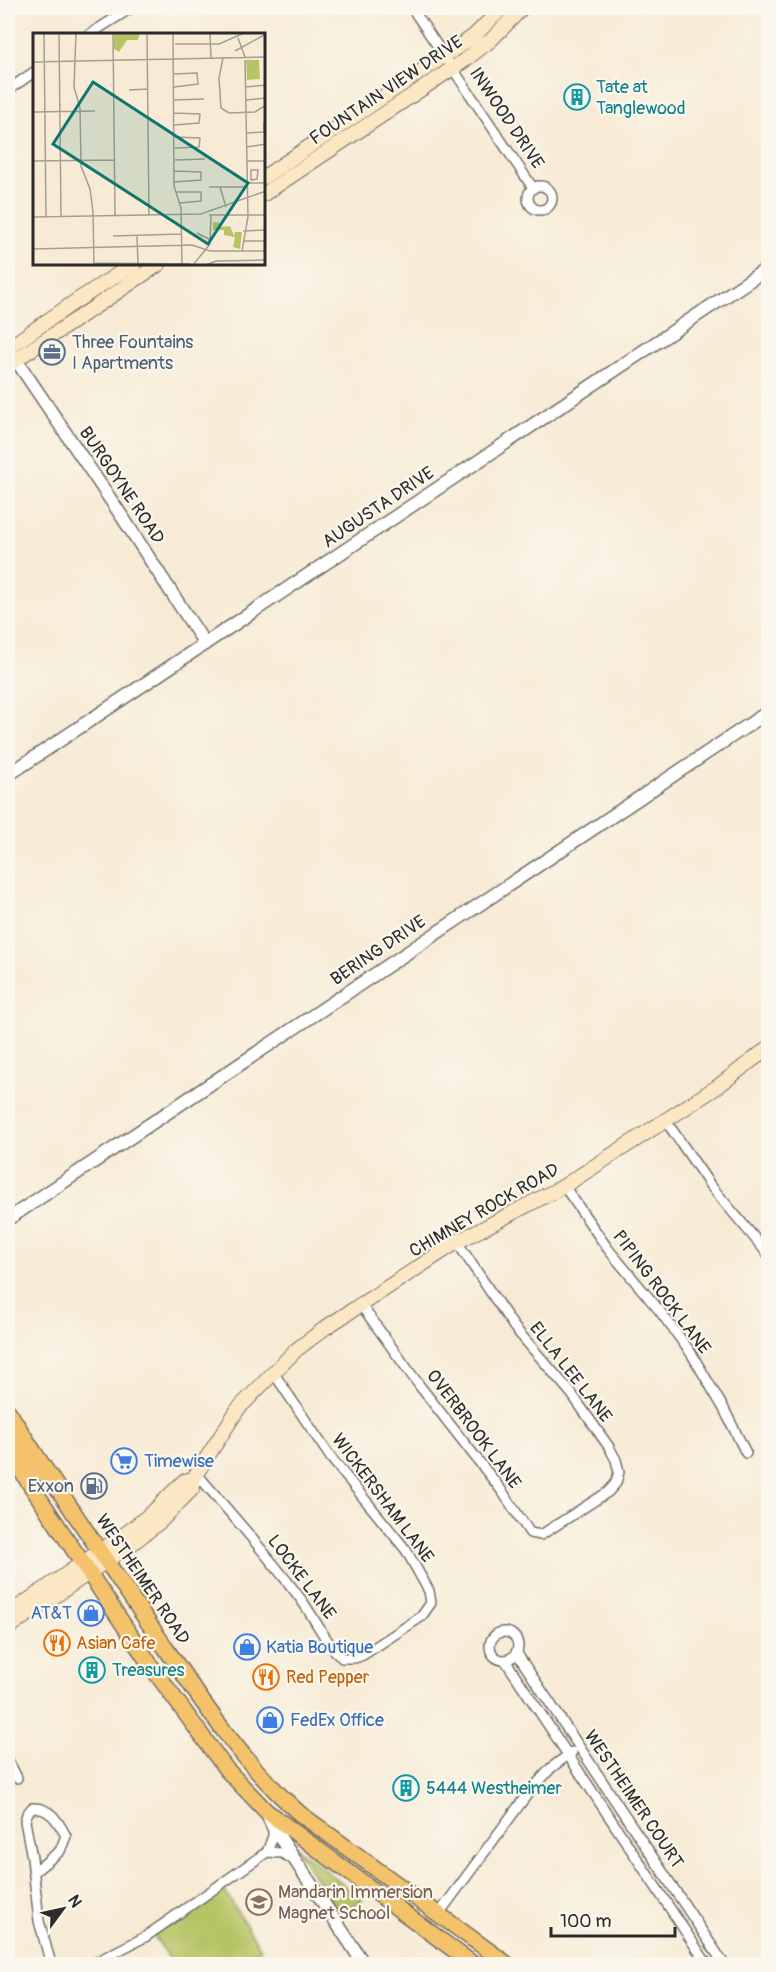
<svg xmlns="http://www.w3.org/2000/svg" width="776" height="1972" viewBox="0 0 776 1972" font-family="Pangolin,sans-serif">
	<rect width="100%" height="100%" fill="#fbf7ec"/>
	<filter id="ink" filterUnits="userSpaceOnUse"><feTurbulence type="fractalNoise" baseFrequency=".0167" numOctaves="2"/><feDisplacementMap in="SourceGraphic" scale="12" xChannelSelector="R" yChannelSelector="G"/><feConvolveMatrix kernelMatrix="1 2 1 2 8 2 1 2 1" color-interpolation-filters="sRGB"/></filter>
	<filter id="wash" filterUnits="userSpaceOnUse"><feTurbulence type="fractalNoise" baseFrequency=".008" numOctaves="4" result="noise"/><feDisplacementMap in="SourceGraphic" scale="24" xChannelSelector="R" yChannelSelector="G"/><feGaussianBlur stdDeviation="1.35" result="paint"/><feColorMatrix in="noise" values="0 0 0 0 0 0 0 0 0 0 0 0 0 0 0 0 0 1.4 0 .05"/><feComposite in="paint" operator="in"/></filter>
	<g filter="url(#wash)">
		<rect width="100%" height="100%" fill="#f7ebd6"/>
		<!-- green -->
		<path fill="#b7c466" stroke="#717848" stroke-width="1.5" d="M294,1845L362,1900L340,1915Z
			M224,1890L261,1949L238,1964H173L153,1934Z"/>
	</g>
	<g filter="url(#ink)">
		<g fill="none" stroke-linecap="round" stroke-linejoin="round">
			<!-- minor casing -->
			<g stroke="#726e67" stroke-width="12">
				<path id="minor" d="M412,8L533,188
					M90,34L131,8
					M8,90L34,72
					M528 198a12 12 0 1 1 24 0a12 12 0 1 1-24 0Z
					M666,1121L710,1185L768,1254
					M564,1186L608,1249L659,1310L691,1353L724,1409L746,1453
					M361,1305L419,1385L502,1491L530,1533L541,1535L608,1492L616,1483L619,1472L616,1460L609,1447L571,1393L514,1327L457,1242
					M197,1474C231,1514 266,1553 297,1594C313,1614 323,1640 342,1658H355L363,1655L421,1617L431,1603L429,1591L406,1550L331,1458L273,1372
					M490 1646a14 14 0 1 1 28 0a14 14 0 1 1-28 0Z
					M516,1652L724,1964
					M505,1660L707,1964
					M8,1760L17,1778
					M267,1852L273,1836V1827
					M34,1872L60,1851L66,1836C58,1821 50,1807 32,1808L27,1814L25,1821L32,1858L39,1921L51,1964
					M438,1915L526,1796L551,1768L572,1752
					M92,1964L145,1937L267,1852L282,1853L294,1860"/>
			</g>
			<!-- tertiary casing -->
			<g stroke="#726e67" stroke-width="15">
				<path id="tertiary" d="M8,348L123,518L205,644
					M8,775L768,268
					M8,1219L768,712
					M266,1811L273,1827L364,1964"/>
			</g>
			<!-- secondary casing -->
			<g stroke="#726e67" stroke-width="16">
				<path id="secondary" d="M264,177L474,36L502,8
					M264,194L465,60L491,40L522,8
					M8,348L76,301L134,264
					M8,365L159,264
					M8,1614L132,1529L154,1511L184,1481L193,1479
					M8,1628L133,1543L162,1520L193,1488V1479L238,1409L296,1350L325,1328L457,1242L564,1186L717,1087L768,1048"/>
			</g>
			<!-- primary casing -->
			<g stroke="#726e67" stroke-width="18">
				<path id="primary" d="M8,1411C53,1484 103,1556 152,1628C197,1694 238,1759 299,1813L507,1964
					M8,1430L33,1470L50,1476
					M8,1451L151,1666L226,1769L266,1811L473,1964"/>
			</g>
			<!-- minor -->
			<use href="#minor" stroke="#fff" stroke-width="9"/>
			<!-- tertiary -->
			<use href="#tertiary" stroke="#fff" stroke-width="12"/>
			<!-- secondary -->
			<use href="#secondary" stroke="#fbe7c3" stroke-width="14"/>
			<!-- primary -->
			<use href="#primary" stroke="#f4c26a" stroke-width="15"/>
		</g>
	</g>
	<!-- icons -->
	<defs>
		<g id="building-ring" transform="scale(1.35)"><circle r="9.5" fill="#fbf7ec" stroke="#0f9aa8" stroke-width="1.5"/><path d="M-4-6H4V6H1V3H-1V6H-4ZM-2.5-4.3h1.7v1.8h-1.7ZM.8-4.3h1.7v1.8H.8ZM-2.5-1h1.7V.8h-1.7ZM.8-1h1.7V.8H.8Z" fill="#0f9aa8"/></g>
		<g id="office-ring" transform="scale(1.35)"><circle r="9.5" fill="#fbf7ec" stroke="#5c6f8a" stroke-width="1.5"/><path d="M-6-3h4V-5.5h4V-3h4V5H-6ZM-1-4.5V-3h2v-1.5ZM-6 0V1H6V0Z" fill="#5c6f8a"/></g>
		<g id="supermarket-ring" transform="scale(1.35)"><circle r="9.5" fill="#fbf7ec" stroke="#3f7fe0" stroke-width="1.5"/><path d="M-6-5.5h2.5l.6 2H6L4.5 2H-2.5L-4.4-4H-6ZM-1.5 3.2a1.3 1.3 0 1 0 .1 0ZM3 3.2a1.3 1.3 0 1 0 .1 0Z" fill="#3f7fe0"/></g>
		<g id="fuel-ring" transform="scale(1.35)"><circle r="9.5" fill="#fbf7ec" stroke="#5c6f8a" stroke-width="1.5"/><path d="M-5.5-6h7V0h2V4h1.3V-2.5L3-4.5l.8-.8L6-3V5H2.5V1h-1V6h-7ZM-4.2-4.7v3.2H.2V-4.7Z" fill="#5c6f8a"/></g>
		<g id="shop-ring" transform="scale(1.35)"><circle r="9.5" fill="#fbf7ec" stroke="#3f7fe0" stroke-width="1.5"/><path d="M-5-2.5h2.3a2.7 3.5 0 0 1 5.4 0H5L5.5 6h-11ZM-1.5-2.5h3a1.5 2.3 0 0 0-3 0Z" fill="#3f7fe0"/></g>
		<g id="restaurant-ring" transform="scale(1.35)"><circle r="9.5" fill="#fbf7ec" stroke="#e8710a" stroke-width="1.5"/><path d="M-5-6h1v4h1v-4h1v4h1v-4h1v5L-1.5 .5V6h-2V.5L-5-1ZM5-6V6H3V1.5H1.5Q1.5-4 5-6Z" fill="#e8710a"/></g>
		<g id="school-ring" transform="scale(1.35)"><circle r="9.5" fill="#fbf7ec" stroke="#8d6e63" stroke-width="1.5"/><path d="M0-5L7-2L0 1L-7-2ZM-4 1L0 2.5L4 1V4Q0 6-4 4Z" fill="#8d6e63"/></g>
	</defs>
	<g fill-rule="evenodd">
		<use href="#building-ring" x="577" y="97"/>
		<use href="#office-ring" x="52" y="352"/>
		<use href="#supermarket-ring" x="124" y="1461"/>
		<use href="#fuel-ring" x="94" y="1486"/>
		<use href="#shop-ring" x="91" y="1613"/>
		<use href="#restaurant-ring" x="57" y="1643"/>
		<use href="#shop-ring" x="247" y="1647"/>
		<use href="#building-ring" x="92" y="1670"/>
		<use href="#restaurant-ring" x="266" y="1677"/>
		<use href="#shop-ring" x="270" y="1720"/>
		<use href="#building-ring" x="406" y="1788"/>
		<use href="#school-ring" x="259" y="1902"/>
	</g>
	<g text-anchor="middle" stroke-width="4.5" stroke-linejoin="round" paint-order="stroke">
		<!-- culture labels -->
		<g font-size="18" fill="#0d838f" stroke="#fbf7ec" text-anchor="start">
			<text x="596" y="93">Tate at<tspan x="596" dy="21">Tanglewood</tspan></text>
			<text x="112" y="1676">Treasures</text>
			<text x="426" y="1794">5444 Westheimer</text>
		</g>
		<!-- street labels -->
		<g font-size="18" fill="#2b2b2b" stroke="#fbf7ec">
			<text transform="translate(386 90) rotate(-34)" y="6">FOUNTAIN VIEW DRIVE</text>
			<text transform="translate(507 118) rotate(56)" y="6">INWOOD DRIVE</text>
			<text transform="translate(122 485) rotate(56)" y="6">BURGOYNE ROAD</text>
			<text transform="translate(378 507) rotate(-34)" y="6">AUGUSTA DRIVE</text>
			<text transform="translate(378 950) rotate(-34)" y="6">BERING DRIVE</text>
			<text transform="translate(484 1210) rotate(-30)" y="6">CHIMNEY ROCK ROAD</text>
			<text transform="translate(662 1292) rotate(53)" y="6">PIPING ROCK LANE</text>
			<text transform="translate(571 1372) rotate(52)" y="6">ELLA LEE LANE</text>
			<text transform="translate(474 1429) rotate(53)" y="6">OVERBROOK LANE</text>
			<text transform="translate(383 1498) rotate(53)" y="6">WICKERSHAM LANE</text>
			<text transform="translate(302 1577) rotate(53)" y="6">LOCKE LANE</text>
			<text transform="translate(143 1579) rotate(56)" y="6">WESTHEIMER ROAD</text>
			<text transform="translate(634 1799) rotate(56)" y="6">WESTHEIMER COURT</text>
		</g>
		<!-- service labels -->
		<g font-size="18" fill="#4e5e75" stroke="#fbf7ec" text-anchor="start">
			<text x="72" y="348">Three Fountains<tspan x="72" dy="21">I Apartments</tspan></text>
			<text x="74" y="1492" text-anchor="end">Exxon</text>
		</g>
		<!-- shop labels -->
		<g font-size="18" fill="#366cbe" stroke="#fbf7ec" text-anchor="start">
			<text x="144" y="1467">Timewise</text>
			<text x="72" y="1619" text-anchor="end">AT&amp;T</text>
			<text x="266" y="1653">Katia Boutique</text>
			<text x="290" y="1726">FedEx Office</text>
		</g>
		<!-- food labels -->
		<g font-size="18" fill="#c56008" stroke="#fbf7ec" text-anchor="start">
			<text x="76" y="1649">Asian Cafe</text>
			<text x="286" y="1683">Red Pepper</text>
		</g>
		<!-- education labels -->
		<g font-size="18" fill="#785e54" stroke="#fbf7ec" text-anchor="start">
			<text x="278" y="1898">Mandarin Immersion<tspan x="278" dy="21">Magnet School</tspan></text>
		</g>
	</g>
	<!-- overview -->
	<g transform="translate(33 33)">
		<rect width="232" height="232" fill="#f7ebd6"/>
		<path d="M107,0L105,7H94L86,19L81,16V1ZM213,27H226L227,46L214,47ZM180,189L187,190L188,194L197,193L201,203L202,199H209L207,216L200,214L202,204L191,202V197H180Z" fill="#b7c466"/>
		<path fill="none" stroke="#a59e92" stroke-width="1.5" d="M11,0L13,184M26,0L28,184M43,0L41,54L47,75L48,133L57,156L60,179L61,232M80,0L82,183M114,0L116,183M140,0L141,153L148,175L149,232M177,0L178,25M205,5L212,24M142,11H186L211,0M202,18L233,1M190,25L186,45L188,75L196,80L222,79L233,72M0,29L233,24M141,54L165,51L164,40L141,41M212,54L233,52M96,57L115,56M140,67L171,66M213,67L233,65M0,79L62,78M140,80L167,81L166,90L141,92M214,100L231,99V89M142,104L167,105L166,114L142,115M214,114L233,111M142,127L172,126M0,128L81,127M214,128H233M218,137H225L224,146L218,147ZM141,138L168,139V147L141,149M214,150H233M176,154H214M187,154L193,174M142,159H168V168L147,170M176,182H233M0,184L168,181L233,158M210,198L233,197M104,202L105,231M80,203L148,201M169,203L164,200L178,207M210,208H233M0,216L159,212L177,218H209M208,218H233M209,218L215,184L212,27M61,230L157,231M160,232L177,211L178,182M173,232L183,228L233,227"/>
		<path fill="#0f766e" fill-opacity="0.15" stroke="#0f766e" stroke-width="3" d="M60,49L215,150L175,211L20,111Z"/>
		<rect width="232" height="232" fill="none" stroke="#2b2b2b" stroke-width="3"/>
	</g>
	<!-- margin -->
	<rect width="776" height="1972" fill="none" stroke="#fbf7ec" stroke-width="30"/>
	<!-- north arrow -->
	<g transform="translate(63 1909) rotate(57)" stroke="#fbf7ec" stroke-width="4.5" paint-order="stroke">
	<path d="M0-4.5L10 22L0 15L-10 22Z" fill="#2b2b2b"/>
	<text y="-9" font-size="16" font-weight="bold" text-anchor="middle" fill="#2b2b2b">N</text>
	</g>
	<!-- scale -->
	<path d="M551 1927v9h124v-9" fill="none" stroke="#2b2b2b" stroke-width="3"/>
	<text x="560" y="1927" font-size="18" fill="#2b2b2b" stroke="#fbf7ec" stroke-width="4.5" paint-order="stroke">100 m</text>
</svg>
